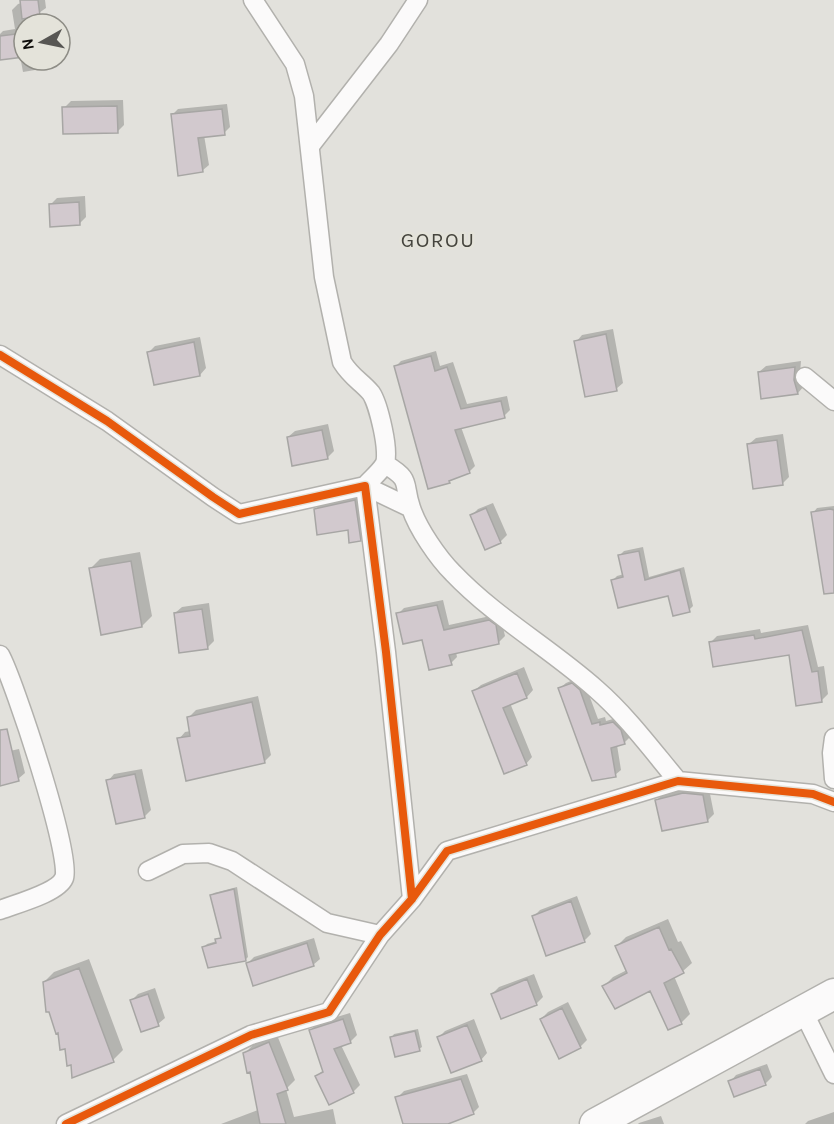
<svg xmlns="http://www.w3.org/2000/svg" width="834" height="1124" viewBox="0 0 834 1124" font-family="Karla,sans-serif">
	<rect width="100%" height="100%" fill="#e2e1dc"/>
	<!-- shadow -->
	<path fill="#0003" d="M21,0H45L46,8L36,15L37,24H24V60H41L42,63L35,70L23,72L20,56L0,58V34L3,31L15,29L12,10L18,4L22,3Z
		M123,100L124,125L117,132L64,108L71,101Z
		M227,104L230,127L224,133L204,135L209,165L203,170L172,115L178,109Z
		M85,196L86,217L80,223L50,205L57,198Z
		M613,329L623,383L616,389L576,342L582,335Z
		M200,337L206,368L200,375L155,383L149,352L155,346Z
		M436,351L440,366L453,362L467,404L507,396L510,410L504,416L461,427L475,466L469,472L449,481L395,367L401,361Z
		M801,361L800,373L804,386L798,393L759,372L766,366Z
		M328,424L334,451L327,458L288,437L295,431Z
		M783,434L789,477L782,484L749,444L756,438Z
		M360,495L365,534L360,540L349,529L315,510L320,504Z
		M493,503L507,535L500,542L472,515L478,509Z
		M834,506V565L813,513L817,508Z
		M643,547L649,577L684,567L693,606L689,610L669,594L613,580L617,576L624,574L620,555L624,551Z
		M140,552L152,616L142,626L90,569L100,559Z
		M443,600L449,625L495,615L501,619L505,636L499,642L456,652L457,657L451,663L398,614L404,608Z
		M209,603L214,641L207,648L175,613L182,607Z
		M808,625L818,667L824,666L828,694L821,701L790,653L711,642L717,636L760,629L761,633Z
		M524,667L533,690L527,697L510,703L532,757L526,764L474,691L481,685Z
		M578,678L585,684L598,719L605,717L606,721L620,717L626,724L630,737L624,743L617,745L621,770L615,775L560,688L566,683Z
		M258,696L271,755L264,762L179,739L185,732L191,731L189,717L196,710Z
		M19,749L25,773L18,779L0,784V753Z
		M142,769L151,810L144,817L108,781L114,774Z
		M691,787L709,789L714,814L707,821L657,800L663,794Z
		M237,887L248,957L245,960L204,947L207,944L217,941L222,937L211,896L214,893Z
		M577,896L591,934L584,941L534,916L540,910Z
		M668,919L678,942L681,941L692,963L683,971L674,976L690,1014L681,1023L650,989L604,986L613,977L627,970L617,946L626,937Z
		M314,938L320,959L313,965L248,963L254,957Z
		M89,959L123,1050L113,1060L72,1064L44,982L54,972Z
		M534,974L543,997L537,1003L502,1017L492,994L499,987Z
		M155,988L165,1018L158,1024L142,1030L131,1001L138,994Z
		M568,1002L587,1040L580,1047L560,1057L541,1019L548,1012Z
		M350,1013L357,1035L350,1042L341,1045L360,1085L354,1091L330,1103L317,1076L324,1069L311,1030L317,1023Z
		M474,1019L487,1053L481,1060L438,1038L445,1031Z
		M418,1029L422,1047L419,1049L392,1037L394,1034Z
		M277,1035L295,1080L286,1089L294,1117L333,1109L336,1124H221L258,1110L251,1071L244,1054L253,1045Z
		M767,1064L772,1077L765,1084L730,1082L736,1075Z
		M467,1074L479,1107L473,1113L444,1124H403L397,1098L404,1091Z
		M834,1112V1124H805L808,1121Z
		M661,1116L664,1124H638L639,1123Z"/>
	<!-- building -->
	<path fill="#d2c9ce" stroke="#a7a6a4" stroke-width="1.5" d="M20,0H38L40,16L22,19Z
		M24,33V57L0,60V36Z
		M117,106L118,133L63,134L62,107Z
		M222,109L225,135L198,138L203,172L178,176L171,114Z
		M79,202L80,225L50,227L49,204Z
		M606,334L617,391L585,397L574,341Z
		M194,342L200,376L154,385L147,352Z
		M431,356L435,371L447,367L461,409L501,401L505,418L455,430L470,473L449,481L450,483L428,489L394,366Z
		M795,367L794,380L798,394L761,399L758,372Z
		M322,430L328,459L292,466L287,437Z
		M777,440L783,485L753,489L747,444Z
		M355,500L361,541L349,543L348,530L317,535L314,509Z
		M486,508L501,543L485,550L470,515Z
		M830,509L834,510V593L824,594L811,512Z
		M639,551L645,580L680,570L690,612L673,616L668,596L618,608L611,580L623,577L618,555Z
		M131,561L142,627L101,635L89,568Z
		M437,605L444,630L489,620L496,625L499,644L449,655L452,665L429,670L422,640L403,644L396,613Z
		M202,609L208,649L179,653L174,613Z
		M802,630L812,672L818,671L822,702L796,706L789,655L713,667L709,642L754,635L755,639Z
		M517,673L527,698L503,708L527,765L504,774L472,691Z
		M572,683L580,690L592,724L600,722V725L613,722L621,730L625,744L611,748L616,777L592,781L558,688Z
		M252,702L265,763L186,781L177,738L190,736L187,717Z
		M7,729L19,781L0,786V730Z
		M135,774L145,818L116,824L106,780Z
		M683,793L703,795L708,822L662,831L655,800Z
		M234,889L246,961L208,968L202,947L216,943L215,939L221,938L210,895Z
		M571,901L585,942L546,956L532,916Z
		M659,927L669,950L671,949L684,973L664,983L682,1024L668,1030L650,991L615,1009L602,986L627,973L615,946Z
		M307,943L314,966L253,986L246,963Z
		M79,968L114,1062L72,1078L71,1065L67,1066L65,1049L60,1050L58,1033L56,1034L49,1012H46L43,982Z
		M527,979L537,1005L501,1019L491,994Z
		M148,994L159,1026L141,1032L130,1000Z
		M562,1008L581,1048L559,1059L540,1019Z
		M343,1019L351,1043L334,1049L354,1093L329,1105L315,1076L323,1072L309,1030Z
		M467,1025L482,1061L451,1073L437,1037Z
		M415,1031L420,1051L395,1057L390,1037Z
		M269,1042L288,1090L277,1094L286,1124H260L250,1072L247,1073L243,1053Z
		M760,1069L766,1085L734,1097L728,1081Z
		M461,1079L474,1114L448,1124H403L395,1097Z"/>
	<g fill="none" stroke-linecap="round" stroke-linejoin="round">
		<!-- minor casing -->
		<g stroke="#b2b1ad" stroke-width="21">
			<path id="minor" d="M253,0L295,64L304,96L324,277L342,362C352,378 361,381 371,393C378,403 391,454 384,465C379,473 371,479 365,486L411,508
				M310,146L389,44L418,0
				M0,355L107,421L213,497L239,514L365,486L386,652L412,899
				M805,377L834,401
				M385,464C413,481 402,482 411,508C418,529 438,558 453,573C496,618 550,648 596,689C627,716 652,750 678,781
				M0,655C14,680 73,859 64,878C58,893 15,904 0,910
				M834,738L832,753L834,779
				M148,871L183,854L209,853L232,861L327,923L380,935
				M803,1011L834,1074
				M66,1124L251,1035L329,1012L380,935L412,899L447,851L678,781L813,794L834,802"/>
		</g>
		<!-- primary casing -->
		<g stroke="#b2b1ad" stroke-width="33">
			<path id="primary" d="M595,1124L834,994"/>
		</g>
		<!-- minor -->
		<use href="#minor" stroke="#fbfafa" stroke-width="18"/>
		<!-- primary -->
		<use href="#primary" stroke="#fbfafa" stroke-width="30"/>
		<!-- cycleway casing -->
		<g stroke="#e4e3da" stroke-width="11">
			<path id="cycleway" d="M0,355L107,421L213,497L239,514L365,486L386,652L412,899
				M66,1124L251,1035L329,1012L380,935L412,899L447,851L678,781L813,794L834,802"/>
		</g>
		<!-- cycleway -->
		<use href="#cycleway" stroke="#e8590c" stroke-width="8"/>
	</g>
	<g text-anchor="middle" stroke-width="5" stroke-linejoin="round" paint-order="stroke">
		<!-- neighbourhood labels -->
		<g font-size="21" letter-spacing="1.5" fill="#45443d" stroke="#e4e3da">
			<text x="438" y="247">GOROU</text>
		</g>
	</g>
	<!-- north arrow -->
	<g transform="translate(42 42) rotate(261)"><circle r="28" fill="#e4e3da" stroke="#8e8d86" stroke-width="1.5"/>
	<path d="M0-4.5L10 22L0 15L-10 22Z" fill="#575653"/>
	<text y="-9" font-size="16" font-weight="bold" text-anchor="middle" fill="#0c0b09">N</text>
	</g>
</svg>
